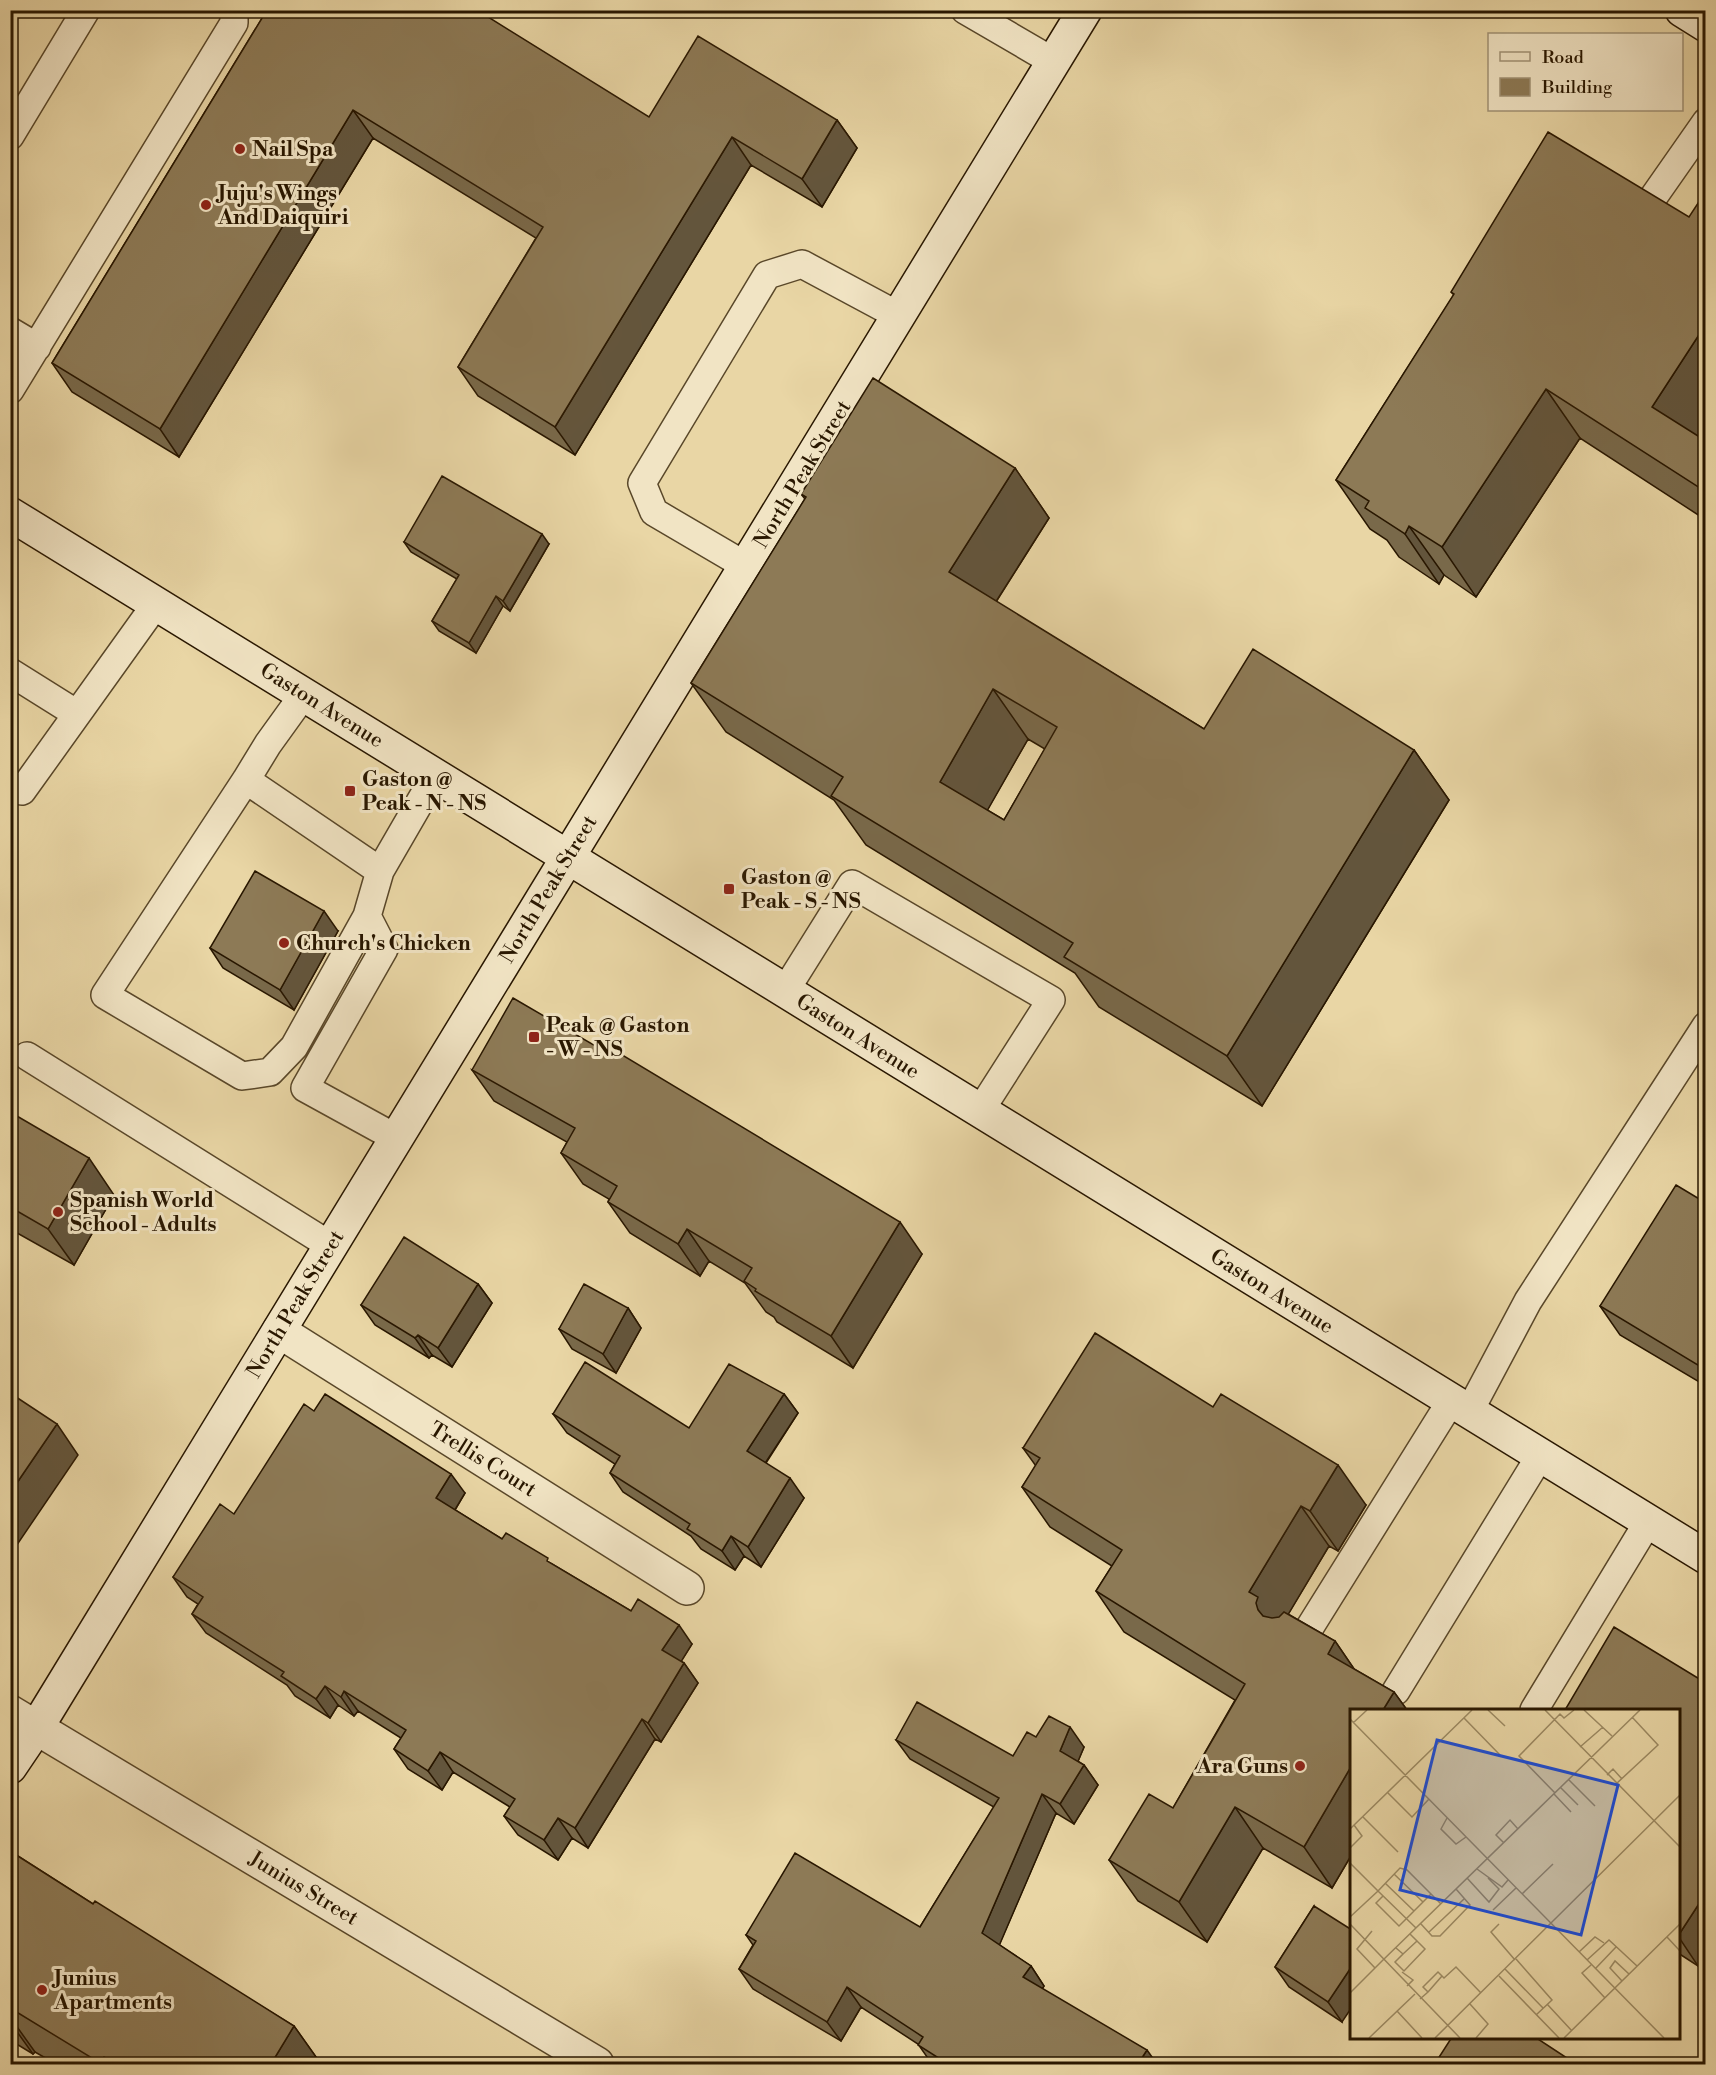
<svg xmlns="http://www.w3.org/2000/svg" width="1716" height="2075" viewBox="0 0 1716 2075" font-family="'Libre Bodoni',serif">
	<rect width="100%" height="100%" fill="#e9d6a5"/>
	<filter id="stains"><feTurbulence type="fractalNoise" baseFrequency=".00333" numOctaves="4"/><feColorMatrix values="0 0 0 0 .2 0 0 0 0 .09 0 0 0 0 .02 0 0 0 .5 -.17"/></filter>
	<radialGradient id="worn" r=".72"><stop offset=".6" stop-color="#630" stop-opacity="0"/><stop offset="1" stop-color="#630" stop-opacity=".3"/></radialGradient>
	<g fill="none" stroke-linecap="round" stroke-linejoin="round">
		<!-- lane casing -->
		<g stroke="#594729" stroke-width="30">
			<path id="lane" d="M965,10L1054,62
				M10,136L86,10
				M1650,202L1706,122
				M10,331L37,347
				M10,390L234,23V10
				M746,566L654,512L642,483L767,275L802,264L899,316
				M10,672L77,714
				M304,694L268,744L246,780L105,995L242,1076L270,1072L294,1047L367,916
				M246,780L380,871
				M10,784L22,791L156,604
				M785,991L852,884L1051,1000L980,1111
				M27,1056L331,1246
				M396,1138L305,1088L384,949L367,916L380,871L435,776
				M1469,1412L1528,1301L1706,1026
				M1300,1643L1451,1401
				M1396,1691L1540,1456
				M1534,1710L1648,1522"/>
		</g>
		<!-- street casing -->
		<g stroke="#594729" stroke-width="36">
			<path id="street" d="M279,1331L687,1588
				M10,1712L597,2064"/>
		</g>
		<!-- secondary casing -->
		<g stroke="#291700" stroke-width="36">
			<path id="secondary" d="M1682,10L1706,25
				M10,514L1706,1557
				M10,1767L37,1727L1085,10"/>
		</g>
		<!-- lane -->
		<use href="#lane" stroke="#f1e4c4" stroke-width="27"/>
		<!-- street -->
		<use href="#street" stroke="#f1e4c4" stroke-width="33"/>
		<!-- secondary -->
		<use href="#secondary" stroke="#f1e4c4" stroke-width="33"/>
	</g>
	<!-- wall -->
	<path fill="#79694a" stroke="#291700" stroke-width="1.5" fill-rule="evenodd" d="M267,10L649,117L837,120L857,148L822,207L751,165L575,455L478,396L458,367L536,238L373,138L179,457L72,392L52,363Z
		M1451,292L1706,441V520L1580,438L1476,597L1444,575L1439,584L1399,557L1387,540L1370,529L1336,480L1454,295Z
		M1015,468L1049,518L996,602L1204,729L1414,750L1449,800L1262,1106L1099,1007L1075,973L866,845L834,800L726,732L691,683L805,499L801,494ZM1028,739L1045,749L1004,820L987,810Z
		M404,542L549,544L510,611L503,606L476,653L439,631L432,621L457,579L411,552Z
		M338,931L294,1010L223,968L210,948Z
		M472,1070L922,1254L853,1368L777,1322L774,1317L766,1312L745,1283L709,1261L700,1276L630,1233L608,1202L609,1199L583,1184L561,1153L567,1142L494,1101Z
		M10,1112L114,1195L74,1265L10,1229Z
		M1706,1203V1386L1620,1335L1600,1306Z
		M478,1284L492,1303L452,1367L432,1355L429,1358L375,1325L361,1305Z
		M628,1308L641,1328L616,1373L572,1349L559,1329Z
		M784,1394L798,1413L766,1463L804,1498L761,1567L744,1556L735,1570L701,1549L691,1536L623,1492L610,1473L615,1464L567,1433L553,1414L689,1428Z
		M314,1411L465,1493L455,1510L502,1539L552,1564L631,1611L692,1644L681,1661L684,1663L698,1683L661,1742L655,1739L588,1848L572,1838L558,1860L518,1835L504,1816L510,1807L453,1772L442,1790L408,1769L394,1749L401,1738L358,1711L354,1716L338,1705L330,1718L295,1696L287,1685L206,1633L192,1614L198,1604L187,1597L173,1577L234,1514Z
		M1023,1448L1366,1505L1338,1551L1329,1546L1288,1614L1335,1641L1354,1669L1394,1692L1407,1710H1352V1854L1332,1888L1263,1848L1207,1942L1138,1901L1109,1860L1173,1808L1235,1700L1124,1632L1096,1591L1112,1566L1050,1527L1022,1487L1036,1466Z
		M1706,1683V1954L1698,1966L1678,1953V1710Z
		M1036,1737L1084,1747L1078,1761L1084,1765L1098,1785L1074,1824L1056,1813L999,1945L1031,1966L1044,1986L1042,1989L1157,2064H932L918,2044L861,2007L841,2041L753,1989L739,1969L753,1945L746,1935L920,1927L994,1807L910,1759L896,1740L1013,1756Z
		M10,1851L93,1904L294,2026L321,2064H56L35,2052L33,2054L10,2040Z
		M1314,1906L1342,2022L1289,1987L1275,1967Z"/>
	<!-- shaded-wall -->
	<path fill="#63553c" stroke="#291700" stroke-width="1.5" d="M353,110L373,138L179,457L160,429Z
		M837,120L857,148L822,207L802,179Z
		M732,137L751,165L575,455L555,427Z
		M1706,324V428L1687,457L1652,407Z
		M1546,389L1580,438L1476,597L1442,547Z
		M1015,468L1049,518L983,622L949,572Z
		M1409,526L1444,575L1439,584L1405,534Z
		M542,534L549,544L510,611L503,601Z
		M496,596L503,606L476,653L469,643Z
		M993,689L1028,739L975,832L940,782Z
		M1414,750L1449,800L1262,1106L1227,1056Z
		M10,880L16,888L10,896Z
		M324,911L338,931L294,1010L280,990Z
		M89,1158L114,1195L74,1265L48,1229Z
		M900,1222L922,1254L853,1368L831,1336Z
		M687,1229L709,1261L700,1276L678,1244Z
		M478,1284L492,1303L452,1367L438,1348Z
		M628,1308L641,1328L616,1373L603,1354Z
		M418,1335L432,1355L429,1358L415,1338Z
		M784,1394L798,1413L760,1471L747,1451Z
		M57,1424L78,1455L10,1555V1493Z
		M1338,1465L1366,1505L1338,1551L1310,1511Z
		M451,1474L465,1493L450,1518L436,1498Z
		M790,1478L804,1498L761,1567L748,1547Z
		M1301,1506L1329,1546L1280,1628L1284,1643L1258,1610L1249,1592Z
		M731,1536L744,1556L735,1570L722,1551Z
		M679,1625L692,1644L676,1670L662,1650Z
		M1335,1641L1363,1682L1328,1654Z
		M684,1663L698,1683L661,1742L648,1723Z
		M325,1686L338,1705L330,1718L316,1699Z
		M344,1691L358,1711L354,1716L341,1697Z
		M1394,1692L1407,1710H1383Z
		M642,1719L655,1739L588,1848L575,1828Z
		M1070,1727L1084,1747L1074,1771L1060,1751Z
		M440,1752L453,1772L442,1790L428,1771Z
		M1084,1765L1098,1785L1074,1824L1060,1804Z
		M1352,1765V1854L1332,1888L1304,1847Z
		M1042,1794L1056,1813L996,1953L982,1933Z
		M1235,1807L1263,1848L1207,1942L1179,1902Z
		M558,1818L572,1838L558,1860L544,1840Z
		M1706,1893V1954L1698,1966L1678,1936Z
		M1031,1966L1044,1986L1037,1997L1023,1977Z
		M1352,1966V2007L1342,2022L1328,2002Z
		M847,1987L861,2007L841,2041L827,2022Z
		M10,2017L35,2052L33,2054L10,2022Z
		M294,2026L321,2064H271Z
		M1147,2050L1157,2064H1138Z
		M104,2057L109,2064H100V2063Z
		M1570,2060L1573,2064H1567Z"/>
	<!-- building -->
	<path fill="#8d7a56" stroke="#291700" stroke-width="1.5" fill-rule="evenodd" d="M267,10H477L649,117L698,36L837,120L802,179L732,137L555,427L458,367L543,227L353,110L160,429L52,363Z
		M1548,132L1689,217L1706,191V324L1652,407L1706,441V492L1546,389L1442,547L1409,526L1405,534L1365,508L1369,501L1336,480L1454,294L1451,292Z
		M873,378L1015,468L949,572L1204,729L1253,649L1414,750L1227,1056L1064,957L1073,943L831,796L843,777L691,683L806,497L801,494ZM993,689L1057,727L1004,820L940,782Z
		M442,476L542,534L503,601L496,596L469,643L432,621L459,575L404,542Z
		M255,871L324,911L280,990L210,948Z
		M513,998L616,1058L619,1053L900,1222L831,1336L755,1291L756,1289L744,1281L752,1268L687,1229L678,1244L608,1202L617,1186L561,1153L575,1128L472,1070Z
		M10,1112L89,1158L48,1229L10,1207Z
		M1676,1185L1706,1203V1370L1600,1306Z
		M404,1237L478,1284L438,1348L418,1335L415,1338L361,1305Z
		M584,1284L628,1308L603,1354L559,1329Z
		M1095,1333L1213,1407L1221,1394L1338,1465L1310,1511L1301,1506L1249,1592L1258,1597L1256,1603L1258,1610L1263,1616L1272,1618L1279,1617L1284,1612L1335,1641L1328,1654L1394,1692L1383,1710H1352V1765L1304,1847L1235,1807L1179,1902L1109,1860L1149,1794L1173,1808L1245,1684L1096,1591L1122,1550L1022,1487L1040,1458L1023,1448Z
		M585,1362L689,1428L729,1364L784,1394L747,1451L790,1478L748,1547L731,1536L722,1551L687,1529L690,1524L610,1473L620,1456L553,1414Z
		M10,1393L57,1424L10,1493Z
		M325,1394L451,1474L436,1498L502,1539L506,1533L548,1558L547,1561L631,1611L638,1599L679,1625L662,1650L684,1663L648,1723L642,1719L575,1828L558,1818L544,1840L504,1816L515,1799L440,1752L428,1771L394,1749L406,1730L344,1691L341,1697L325,1686L316,1699L281,1676L284,1672L192,1614L203,1597L173,1577L220,1504L234,1514L304,1404L314,1411Z
		M1614,1627L1706,1683V1893L1678,1936V1710H1565Z
		M917,1702L1013,1756L1027,1732L1036,1737L1049,1716L1070,1727L1060,1751L1084,1765L1060,1804L1042,1794L982,1933L1031,1966L1023,1977L1147,2050L1138,2064H985L983,2063L982,2064H948L918,2045L923,2037L847,1987L827,2022L739,1969L756,1941L746,1935L795,1853L920,1927L999,1798L896,1740Z
		M10,1851L93,1904L95,1901L294,2026L271,2064H116L104,2057L100,2063L10,2008Z
		M1314,1906L1352,1930V1966L1328,2002L1275,1967Z
		M1452,2037H1535L1570,2060L1567,2064H1441L1436,2062Z"/>
	<!-- markers -->
	<g fill="#8f2418" stroke="#f1e4c4" stroke-width="2">
		<circle cx="240" cy="149" r="6"/>
		<circle cx="206" cy="205" r="6"/>
		<rect x="344" y="785" width="12" height="12" rx="3"/>
		<rect x="723" y="883" width="12" height="12" rx="3"/>
		<circle cx="284" cy="943" r="6"/>
		<rect x="528" y="1031" width="12" height="12" rx="3"/>
		<circle cx="58" cy="1212" r="6"/>
		<circle cx="1300" cy="1766" r="6"/>
		<circle cx="42" cy="1990" r="6"/>
	</g>
	<g text-anchor="middle" stroke-width="6" stroke-linejoin="round" paint-order="stroke">
		<!-- poi labels -->
		<g font-size="21" font-weight="bold" fill="#291700" stroke="#f1e4c4" text-anchor="start">
			<text x="252" y="156">Nail Spa</text>
			<text x="218" y="200">Juju's Wings<tspan x="218" dy="24">And Daiquiri</tspan></text>
			<text x="362" y="786">Gaston @<tspan x="362" dy="24">Peak - N - NS</tspan></text>
			<text x="741" y="884">Gaston @<tspan x="741" dy="24">Peak - S - NS</tspan></text>
			<text x="296" y="950">Church's Chicken</text>
			<text x="546" y="1032">Peak @ Gaston<tspan x="546" dy="24">- W - NS</tspan></text>
			<text x="70" y="1207">Spanish World<tspan x="70" dy="24">School - Adults</tspan></text>
			<text x="1288" y="1773" text-anchor="end">Ara Guns</text>
			<text x="54" y="1985">Junius<tspan x="54" dy="24">Apartments</tspan></text>
		</g>
		<!-- street labels -->
		<g font-size="21" fill="#291700" stroke="#f1e4c4">
			<text transform="translate(802 474) rotate(-59)" y="7">North Peak Street</text>
			<text transform="translate(322 705) rotate(32)" y="7">Gaston Avenue</text>
			<text transform="translate(548 889) rotate(-59)" y="7">North Peak Street</text>
			<text transform="translate(858 1036) rotate(32)" y="7">Gaston Avenue</text>
			<text transform="translate(1272 1291) rotate(32)" y="7">Gaston Avenue</text>
			<text transform="translate(295 1304) rotate(-59)" y="7">North Peak Street</text>
			<text transform="translate(483 1459) rotate(32)" y="7">Trellis Court</text>
			<text transform="translate(304 1888) rotate(31)" y="7">Junius Street</text>
		</g>
	</g>
	<!-- overview -->
	<g transform="translate(1350 1709)">
		<rect width="330" height="330" fill="#e9d6a5"/>
		<path fill="none" stroke="#9c8a63" stroke-width="1.5" d="M138,1L155,17M195,1L330,138M234,1L262,27M114,9L150,46M0,10L314,329M3,14L17,1M230,38L253,18M257,66L263,60L272,70M218,70L245,97M266,75L308,36L282,8M210,78L228,96M38,84L62,108L79,90M205,84L169,47L210,5L214,9L224,1M204,85L221,103M13,108L48,143M97,109L91,120L106,135L116,128M0,120L122,1M154,134L146,126L160,111L168,120M0,139L12,127L4,116M0,154L28,182L0,208M127,160L152,178L158,171M44,165L73,193M117,169L139,193L149,180L138,169M35,174L64,202M172,185L203,155M33,187L26,194L49,217L81,185M143,201L166,179M0,215L110,329M71,215L82,227H90L120,196L106,180M149,215L141,223L165,251M66,219L28,182L50,159L57,161L91,195M22,222L7,240L25,259M79,223L114,190M317,228L330,242M46,239L53,245L45,253L54,262L75,240L67,232M229,243L245,228L254,234M53,245L67,232L60,225M166,250L202,291L186,306M33,251L290,1M237,251L259,231L287,257M241,256L232,264L255,289M155,260L193,299M245,260L266,238M52,263L63,271L57,277M149,267L209,329M272,272L260,259L265,252L279,265M78,283L92,267M0,284L33,251M70,290L78,283L73,278L88,263L94,269L106,258L131,284M120,295L138,315L126,329M197,295L222,322M47,302L72,329M19,329L65,285M85,329L330,86M214,329L330,215"/>
		<path fill="#1d4ed8" fill-opacity="0.15" stroke="#1d4ed8" stroke-width="3" d="M87,31L268,76L231,226L50,181Z"/>
		<rect width="330" height="330" fill="none" stroke="#291700" stroke-width="3"/>
	</g>
	<!-- margin -->
	<rect width="1716" height="2075" fill="none" stroke="#e9d6a5" stroke-width="36"/>
	<rect x="12" y="12" width="1692" height="2051" fill="none" stroke="#291700" stroke-width="3"/>
	<rect x="18" y="18" width="1680" height="2039" fill="none" stroke="#291700" stroke-width="1.5"/>
	<!-- legend -->
	<rect x="1488" y="33" width="195" height="78" fill="#f1e4c4" stroke="#a19276" stroke-width="1.5"/>
	<rect x="1500" y="52" width="30" height="9" fill="#f1e4c4" stroke="#a19276" stroke-width="1.5"/>
	<text x="1542" y="63" font-size="18" fill="#291700">Road</text>
	<rect x="1500" y="78" width="30" height="18" fill="#8d7a56" stroke="#a19276" stroke-width="1.5"/>
	<text x="1542" y="93" font-size="18" fill="#291700">Building</text>
	<rect width="100%" height="100%" filter="url(#stains)"/>
	<rect width="100%" height="100%" fill="url(#worn)"/>
</svg>
